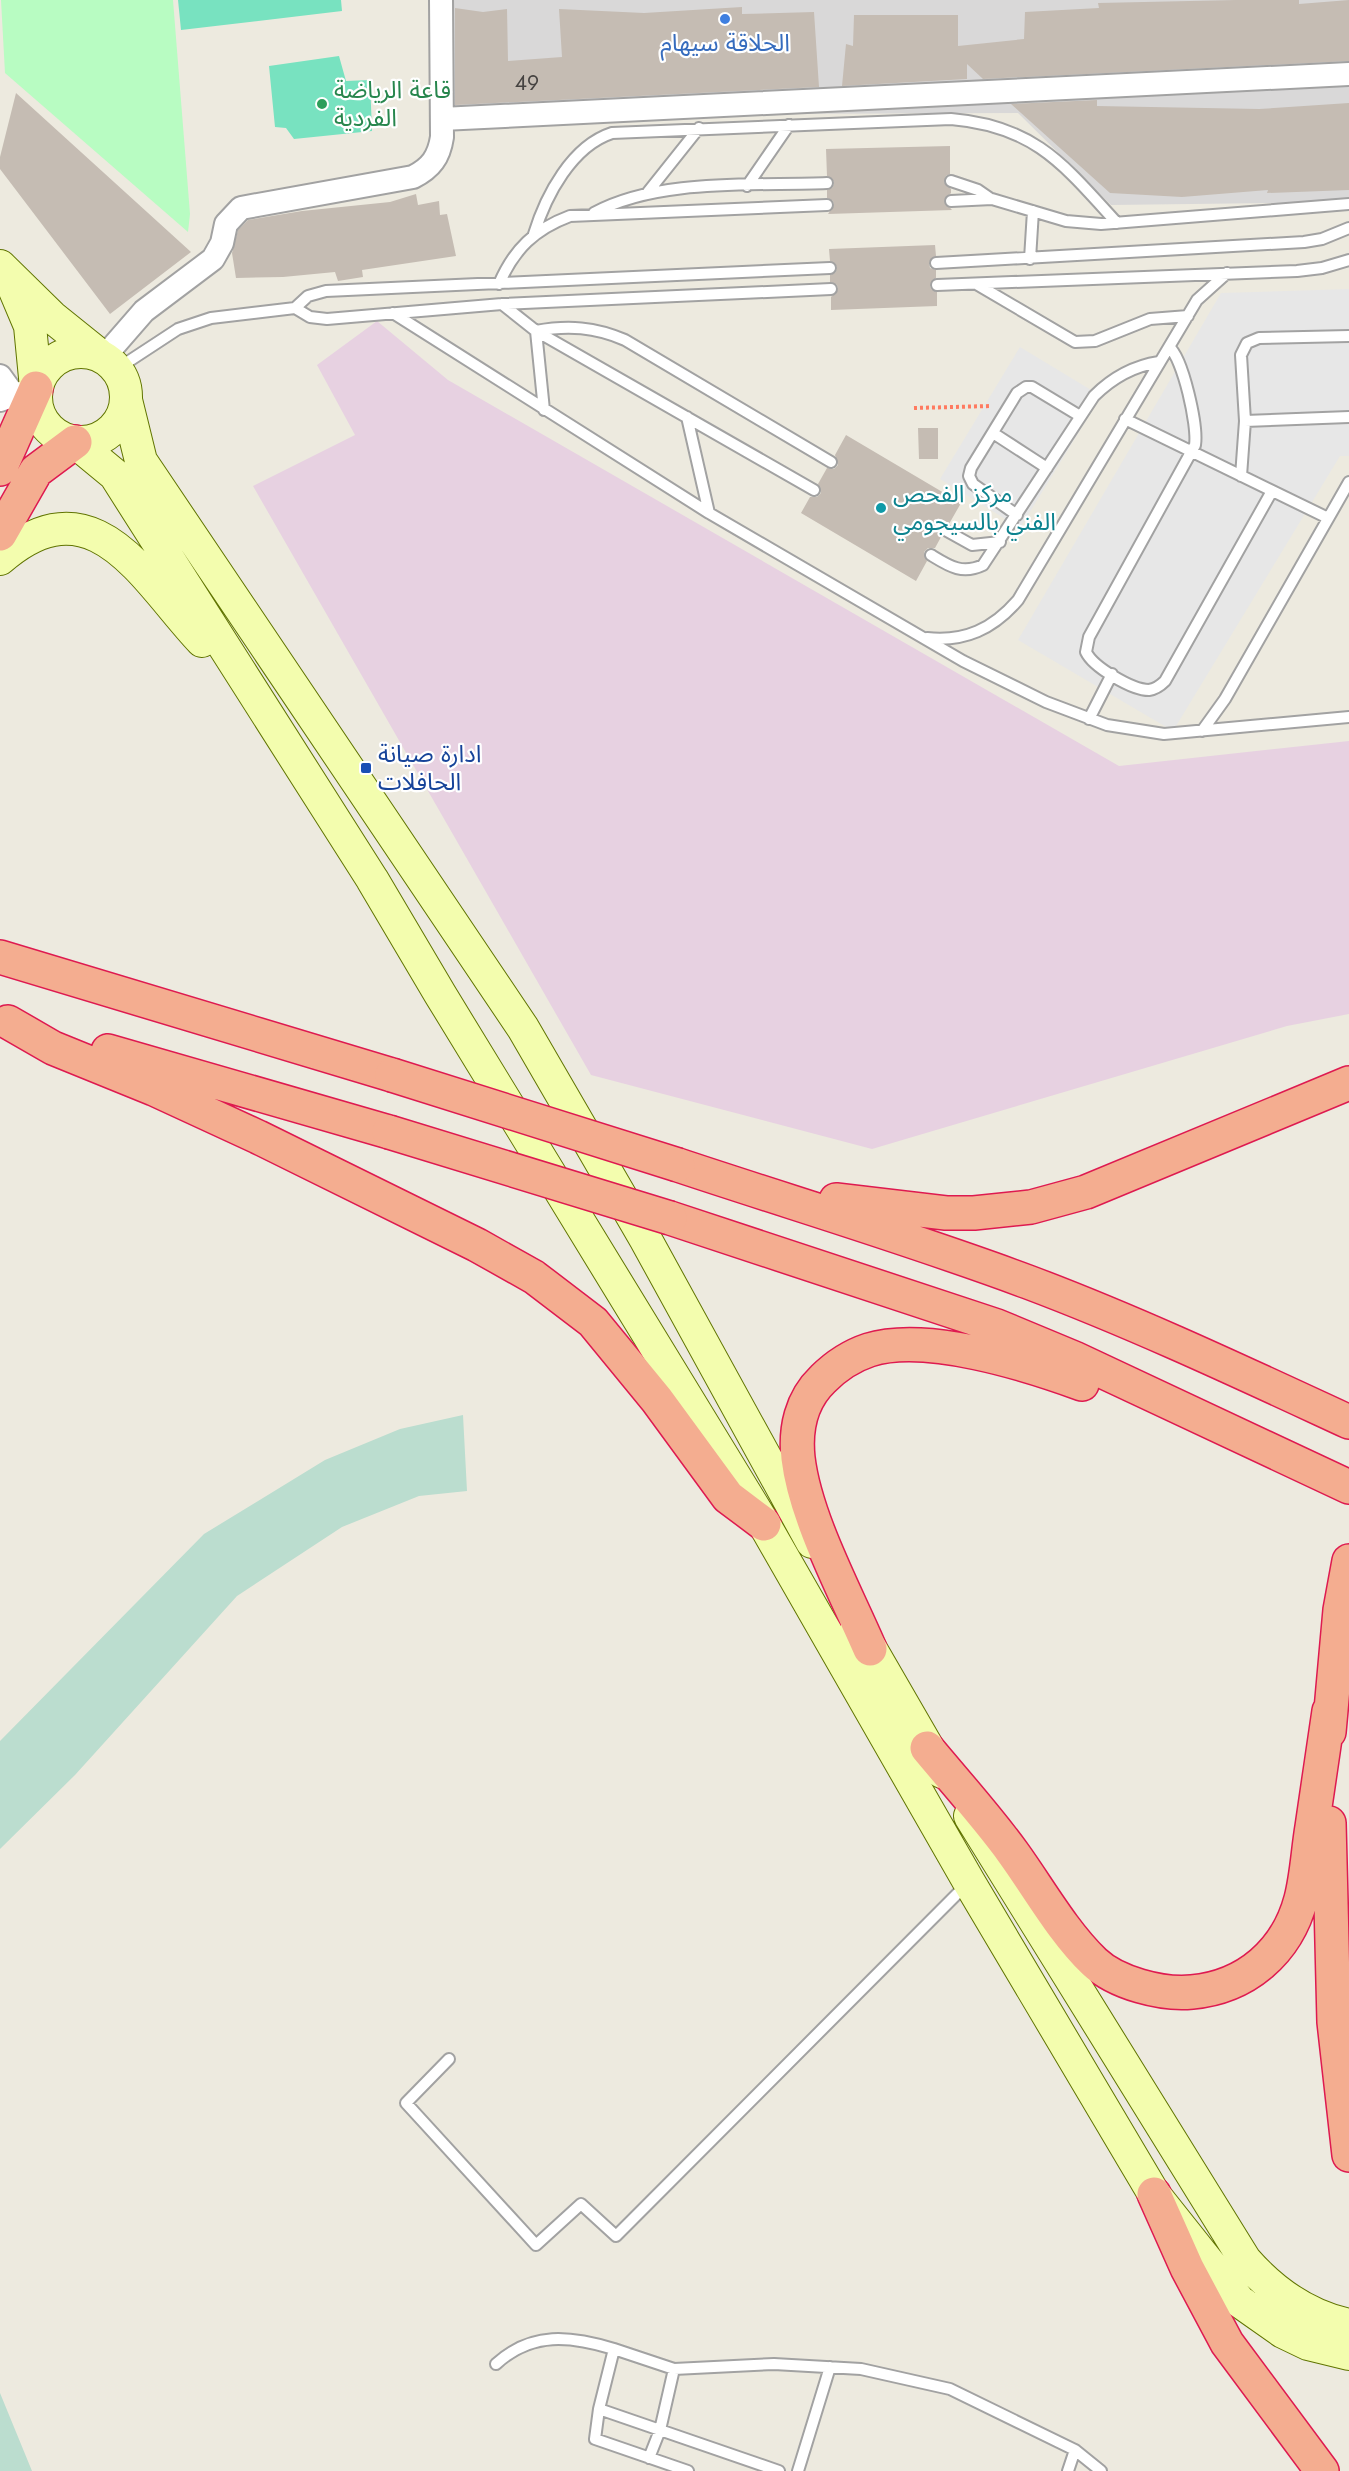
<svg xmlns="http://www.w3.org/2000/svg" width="1349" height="2471" viewBox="0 0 1349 2471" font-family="Jost,'Noto Sans Arabic',sans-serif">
	<rect width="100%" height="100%" fill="#edeadf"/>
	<!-- residential -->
	<path fill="#d9d8d8" d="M440,0H1349V202L1111,205L1018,113L448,115Z"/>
	<!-- industrial -->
	<path fill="#e7d1e1" d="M377,321L448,380L1119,766L1349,741V1014L1287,1026L872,1149L591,1075L253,486L355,435L317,365Z"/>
	<!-- wetland -->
	<path fill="#bbddcf" d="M463,1415L467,1491L419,1496L342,1527L237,1596L75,1775L0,1849V1741L204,1534L325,1460L400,1429Z
		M0,2393L32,2471H0Z"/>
	<!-- park -->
	<path fill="#b8fcc2" d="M1,0H173L190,214L188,232L5,73Z"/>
	<!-- pitch -->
	<path fill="#78e2c0" d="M178,0H341L342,11L181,30Z
		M339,56L346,81L370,80L372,131L294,139L286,128L275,127L269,66Z"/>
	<!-- parking -->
	<path fill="#e7e7e7" d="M1349,289V456H1340L1173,731L1018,640L1221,293Z
		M1020,347L1101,396L1020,528L940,479Z"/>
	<!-- building -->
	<path fill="#c5bcb3" d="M1236,0H1299V4L1349,0V61L983,79L967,64V79L842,86L846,44L853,46L854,15H958V46L1024,39L1025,12L1099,8L1098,3Z
		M742,7V14L814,12L819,87L455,105V8L483,12L507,9L508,61L562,57L559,9L644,13Z
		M16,93L191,252L110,314L0,169V157Z
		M1097,100V106L1259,109L1349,103V190L1267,193L1268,190L1182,197L1110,193L1011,104Z
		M950,146V174L946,176L944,182L951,189V193L944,201L952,210L828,214L834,205L833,201L827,198V190L833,187L834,182L827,176L826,149Z
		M416,194L418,205L439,201L440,215L447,214L456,256L362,270L363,277L338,281L335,272L283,277L236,278L232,253L238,230L248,220L302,211L390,202Z
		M935,245L936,256L929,263L930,268L936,270V278L930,285L931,289L937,292V306L831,310V297L838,289L837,285L830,282V275L836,272L837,267L830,261L829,249Z
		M918,428H938V459H919Z
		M846,435L961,503L949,524L939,526L938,531L941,537L935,548H928L924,552L927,561L916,581L801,513L810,497H817L821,493L818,484L827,468L834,469L838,465L835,455Z"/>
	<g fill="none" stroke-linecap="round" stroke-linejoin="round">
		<!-- service casing -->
		<g stroke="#a2a2a2" stroke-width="14">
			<path id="service" d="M951,181L978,190L991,199
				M747,186L789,125
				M648,192L699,128
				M951,201L992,199L1066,221L1101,224L1349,204
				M594,213C658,178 754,186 827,183
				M534,234C546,195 572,146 612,133L951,119C1035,126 1064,165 1117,223
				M1030,259L1033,211
				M936,263L1304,242L1322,239L1349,228
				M499,284C514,249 535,229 570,216L827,205
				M937,285L1297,271L1322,268L1349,260
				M978,285L1075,342L1095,341L1150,319L1188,316
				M502,304L536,331L814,490
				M295,308L308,296L326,291L830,268
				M393,313L709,513L963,661L1046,702L1107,725L1164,734L1349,717
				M1349,336L1259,338L1247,343L1241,355L1245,421L1349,417
				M1169,347C1183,358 1198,426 1195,445L1089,637L1086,652C1093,667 1132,690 1149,690C1156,689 1160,686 1165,681L1272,491
				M117,369L178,329L211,318L295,308L310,317L327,319L502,304L831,289
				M544,410L536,331C568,325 595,327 625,340L831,462
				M687,417L709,513
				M1125,419L1328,518
				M993,433L1047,468
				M1241,476L1245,421
				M1017,515L973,484L969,476L971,468L1017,393L1026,387H1032L1080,416
				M945,530L972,545L1000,542
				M931,555C949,566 962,575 983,565L1094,396C1113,377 1133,366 1159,362
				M927,638C965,642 993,629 1018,600L1197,300L1227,273
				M1089,719L1112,674
				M1202,731L1225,699L1349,482
				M449,2059L406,2103L536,2245L581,2204L616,2236L967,1884
				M614,2349L674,2369L774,2364L861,2369L950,2389L1075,2450L1101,2471
				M496,2364C532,2331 571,2336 614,2349L599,2409L779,2471
				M599,2409L595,2439L688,2471
				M649,2458L660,2430L674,2369
				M798,2471L830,2367
				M1068,2471L1075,2450"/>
		</g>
		<!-- minor casing -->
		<g stroke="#a2a2a2" stroke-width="26">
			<path id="minor" d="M442,119L1349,74
				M104,357L144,311L213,259L222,243L226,224L241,208L413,177C431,168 439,157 442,137L441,0
				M0,376L13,394
				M0,400L36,388"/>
		</g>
		<!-- secondary casing -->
		<g stroke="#607400" stroke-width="34">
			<path id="secondary" d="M0,266L52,317L98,354
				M13,286L30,326L36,388
				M36 397a45 45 0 1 1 90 0a45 45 0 1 1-90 0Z
				M126,400L141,461L523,1028L646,1240L812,1542
				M75,442L115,475L372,879L440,994L764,1524L969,1882L1154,2194L1239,2301L1283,2332L1308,2344L1349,2354
				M0,559C94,477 145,581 202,641
				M857,1625L942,1772
				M970,1816L1245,2260C1273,2292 1307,2316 1349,2325"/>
		</g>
		<!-- trunk casing -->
		<g stroke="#de1a50" stroke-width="36">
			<path id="trunk" d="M0,469L36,388
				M0,534L36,471L75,442
				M0,957L392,1075
				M8,1022L53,1048L154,1089L258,1137L477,1245L534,1277L593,1322L657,1400L728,1497L764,1524
				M108,1051L389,1132
				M678,1165C795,1204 913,1239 1028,1282C1137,1323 1243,1373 1349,1422
				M836,1200L946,1213H974L1031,1207L1086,1192L1349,1083
				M670,1218L997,1326L1074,1358L1349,1487
				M870,1649C846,1593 805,1518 798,1458C795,1429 801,1400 823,1379C836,1366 851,1356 869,1350C926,1332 1027,1364 1082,1384
				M1329,1732L1340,1610L1349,1561
				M927,1748C956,1783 987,1817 1013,1853C1039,1889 1062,1931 1094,1962C1116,1983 1162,1995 1192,1992C1246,1987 1287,1952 1301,1899C1307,1876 1308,1851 1312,1827C1318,1788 1323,1750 1329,1711
				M1329,1823L1334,2022L1349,2155
				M1154,2194L1187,2268L1227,2343L1322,2471"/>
		</g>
		<!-- path -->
		<path stroke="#ff7a5f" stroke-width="4" stroke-dasharray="3 3" stroke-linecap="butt" d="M914,408L991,406"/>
		<!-- service -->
		<use href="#service" stroke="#fff" stroke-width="10"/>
		<!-- minor -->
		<use href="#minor" stroke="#fff" stroke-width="22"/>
		<!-- secondary -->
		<use href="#secondary" stroke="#f3fdae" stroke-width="32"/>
		<!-- trunk -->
		<use href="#trunk" stroke="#f4ad90" stroke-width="33"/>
		<!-- trunk-bridge casing -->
		<g stroke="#de1a50" stroke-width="36" stroke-linecap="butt">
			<path id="trunk-bridge" d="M392,1075L678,1165
				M389,1132L670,1218"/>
		</g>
		<!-- trunk-bridge -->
		<use href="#trunk-bridge" stroke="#f4ad90" stroke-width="33"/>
	</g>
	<!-- markers -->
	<circle fill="#3f7fe0" stroke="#fff" stroke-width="2" cx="725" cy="19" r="6"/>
	<circle fill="#2e9e5b" stroke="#fff" stroke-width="2" cx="322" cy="104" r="6"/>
	<circle fill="#0f9aa8" stroke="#fff" stroke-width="2" cx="881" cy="508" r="6"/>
	<rect fill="#1a4fb4" stroke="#fff" stroke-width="2" x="360" y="762" width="12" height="12" rx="3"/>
	<g text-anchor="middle" stroke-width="4.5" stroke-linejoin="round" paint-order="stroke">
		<!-- number labels -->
		<g font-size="21" fill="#464341">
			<text x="527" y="90">49</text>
		</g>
		<!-- shop labels -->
		<g font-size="24" fill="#366cbe" stroke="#fff">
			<text x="725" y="51">الحلاقة سيهام</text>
		</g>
		<!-- leisure labels -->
		<g font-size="24" fill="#27864d" stroke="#fff" text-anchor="start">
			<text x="334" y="98">قاعة الرياضة<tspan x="334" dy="28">الفردية</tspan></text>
		</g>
		<!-- culture labels -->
		<g font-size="24" fill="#0d838f" stroke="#fff" text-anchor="start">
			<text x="893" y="502">مركز الفحص<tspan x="893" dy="28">الفني بالسيجومي</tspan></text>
		</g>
		<!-- transit labels -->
		<g font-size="24" fill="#164399" stroke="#fff" text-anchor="start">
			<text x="378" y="762">ادارة صيانة<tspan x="378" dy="28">الحافلات</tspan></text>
		</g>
	</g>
</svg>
